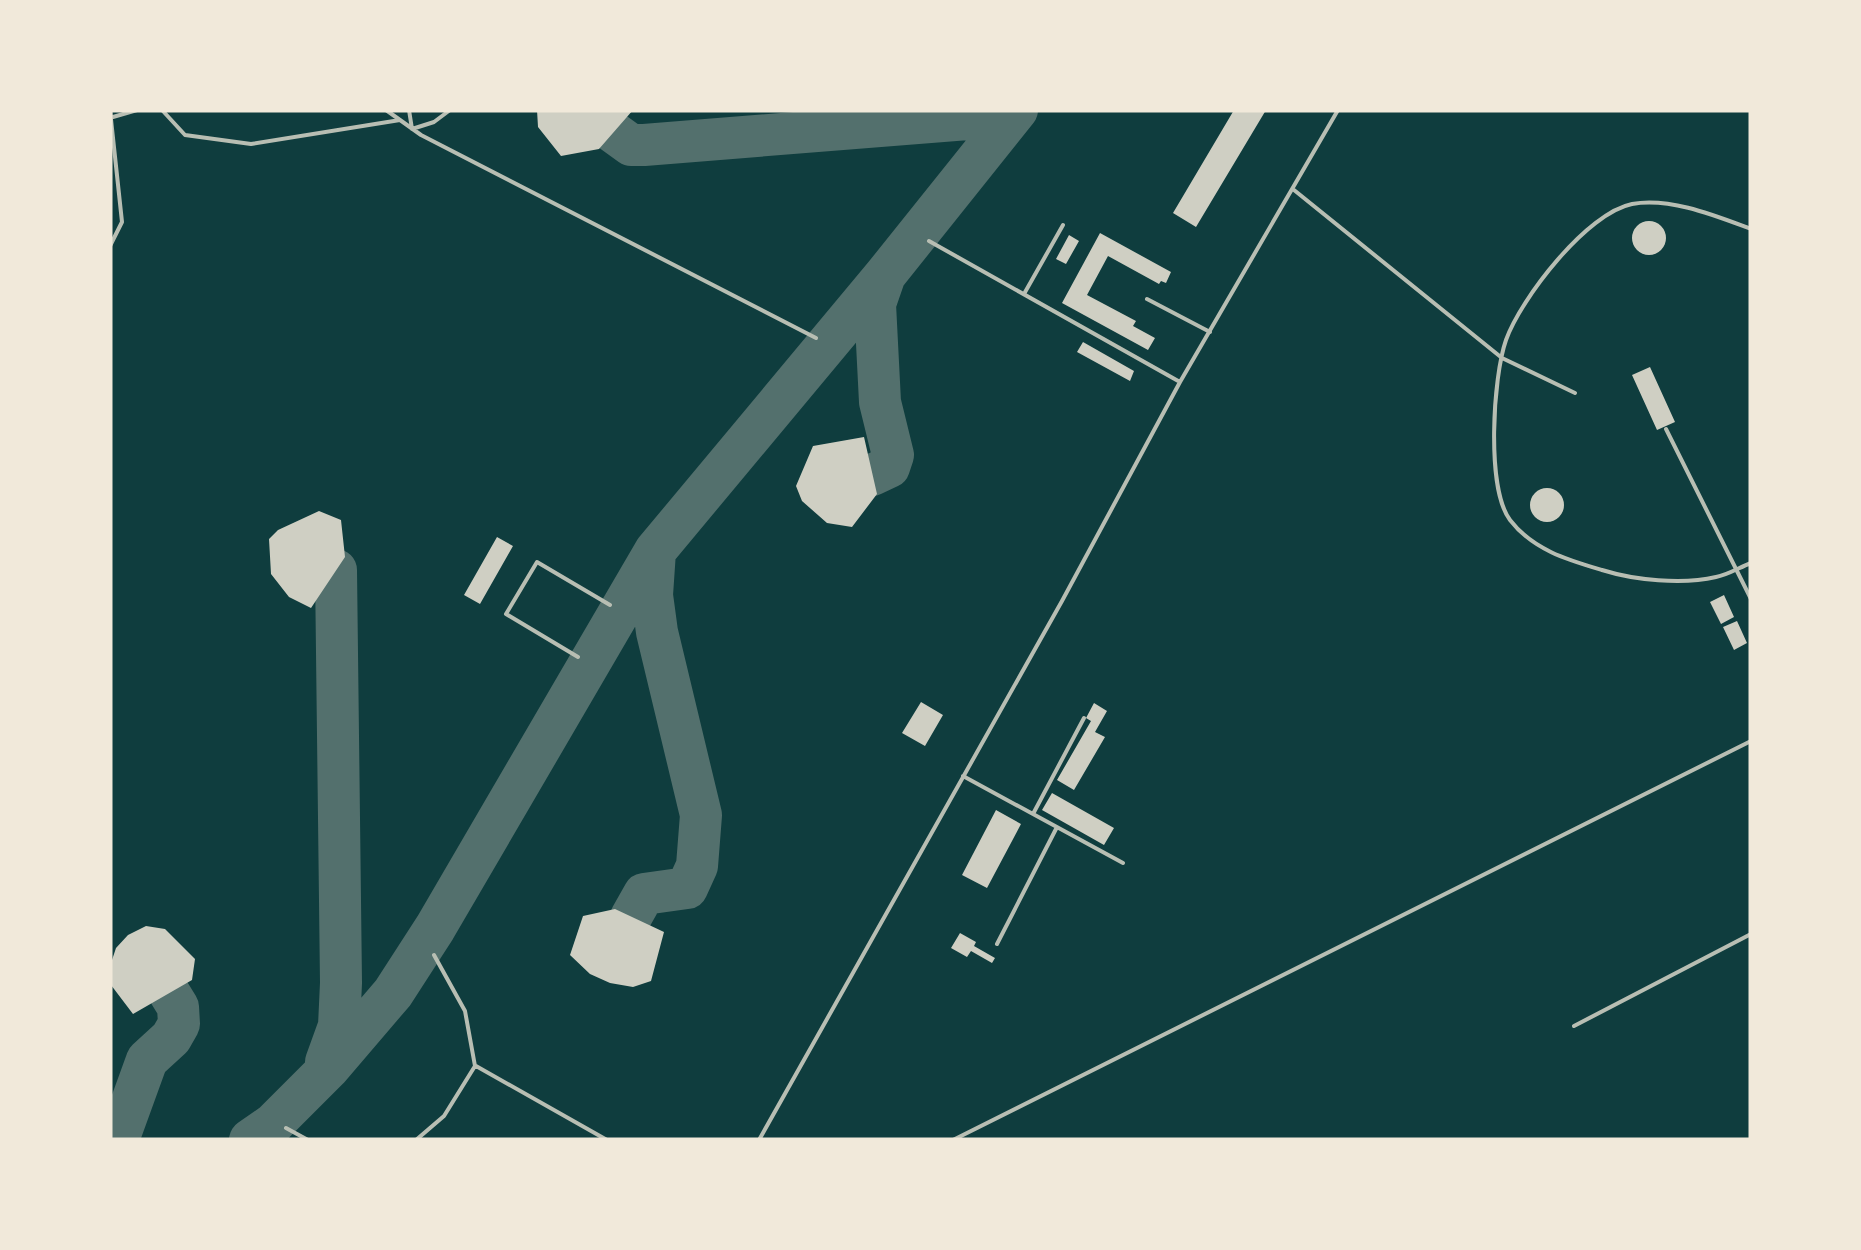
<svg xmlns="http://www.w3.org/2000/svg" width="1861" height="1250" viewBox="0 0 1861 1250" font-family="Jost,sans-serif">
	<rect width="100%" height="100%" fill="#0f3d3e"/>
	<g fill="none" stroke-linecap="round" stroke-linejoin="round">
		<!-- taxiway -->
		<path stroke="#53706d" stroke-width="42" d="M613,132L631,145H644L993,117L1011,110
			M872,475L889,467L893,455L880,402L875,304L885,275
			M631,917L644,894L687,888L697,866L701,815L657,632L652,595L655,551
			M326,1062L339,1026L341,983L336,570
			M118,1140L147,1060L171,1038L179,1024L178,1007L170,994
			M250,1140L273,1124L328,1069L393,993L435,928L655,551L885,275L1017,110"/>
	</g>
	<!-- building -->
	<path fill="#cfcfc3" d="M537,110H633L599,149L561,156L538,127Z
		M1234,110H1266L1196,227L1173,213Z
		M1632 238a17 17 0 1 1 34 0a17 17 0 1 1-34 0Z
		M1100,233L1171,272L1166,283L1161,281L1159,284L1108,256L1087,295L1136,321L1133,326L1155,338L1148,350L1062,303Z
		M1069,235L1079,241L1066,264L1056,259Z
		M1083,342L1134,371L1130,381L1077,352Z
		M1650,367L1675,422L1657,430L1632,375Z
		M864,437L877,494L852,527L827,523L802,501L796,486L813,446Z
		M1530 505a17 17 0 1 1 34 0a17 17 0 1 1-34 0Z
		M319,511L341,520L345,557L311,608L289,597L271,574L269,539L278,530Z
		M497,537L513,546L480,604L464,595Z
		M1724,595L1734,617L1721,624L1710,602Z
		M1737,621L1747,643L1734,650L1723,627Z
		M921,702L943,715L925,746L902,733Z
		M1094,703L1107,711L1095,732L1105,737L1074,790L1057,780L1091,721L1086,718Z
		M1052,793L1114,828L1104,845L1042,810Z
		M996,810L1021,824L987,888L962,875Z
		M615,909L664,932L651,981L633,987L610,983L590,974L570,955L583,916Z
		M146,926L165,929L195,959L192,980L133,1014L111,985L110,966L116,948L128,935Z
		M960,933L976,942L974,946L995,958L992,963L971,951L967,957L951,948Z"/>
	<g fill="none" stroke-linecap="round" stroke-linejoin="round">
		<!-- service -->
		<path stroke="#b8beb3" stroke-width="4" d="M162,110L185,135L251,144L400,120
			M386,110L421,135L816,338
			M409,110L412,129L434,122L450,110
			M113,117L137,110
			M1294,190L1502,358L1575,393
			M1751,229C1716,216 1670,197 1632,204C1587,213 1521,298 1506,340C1493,377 1486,488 1510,520C1533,550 1568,560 1602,570C1634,580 1682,585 1716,577C1728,575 1740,567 1751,563
			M929,241L1180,382
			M110,246L122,222L110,110
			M1024,294L1063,225
			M1147,299L1210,332
			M1666,429L1751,599
			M578,657L506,614L537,562L610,605
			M963,776L1123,863
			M1033,814L1084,718
			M997,944L1057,827
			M1574,1026L1751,934
			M476,1066L607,1140
			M286,1128L308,1140
			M416,1140L444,1116L475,1066L465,1011L434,955
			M759,1140L1062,601L1180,382L1338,110
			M953,1140L1751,741"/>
	</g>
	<!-- border -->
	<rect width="1861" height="1250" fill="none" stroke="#f1e9da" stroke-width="225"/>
</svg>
